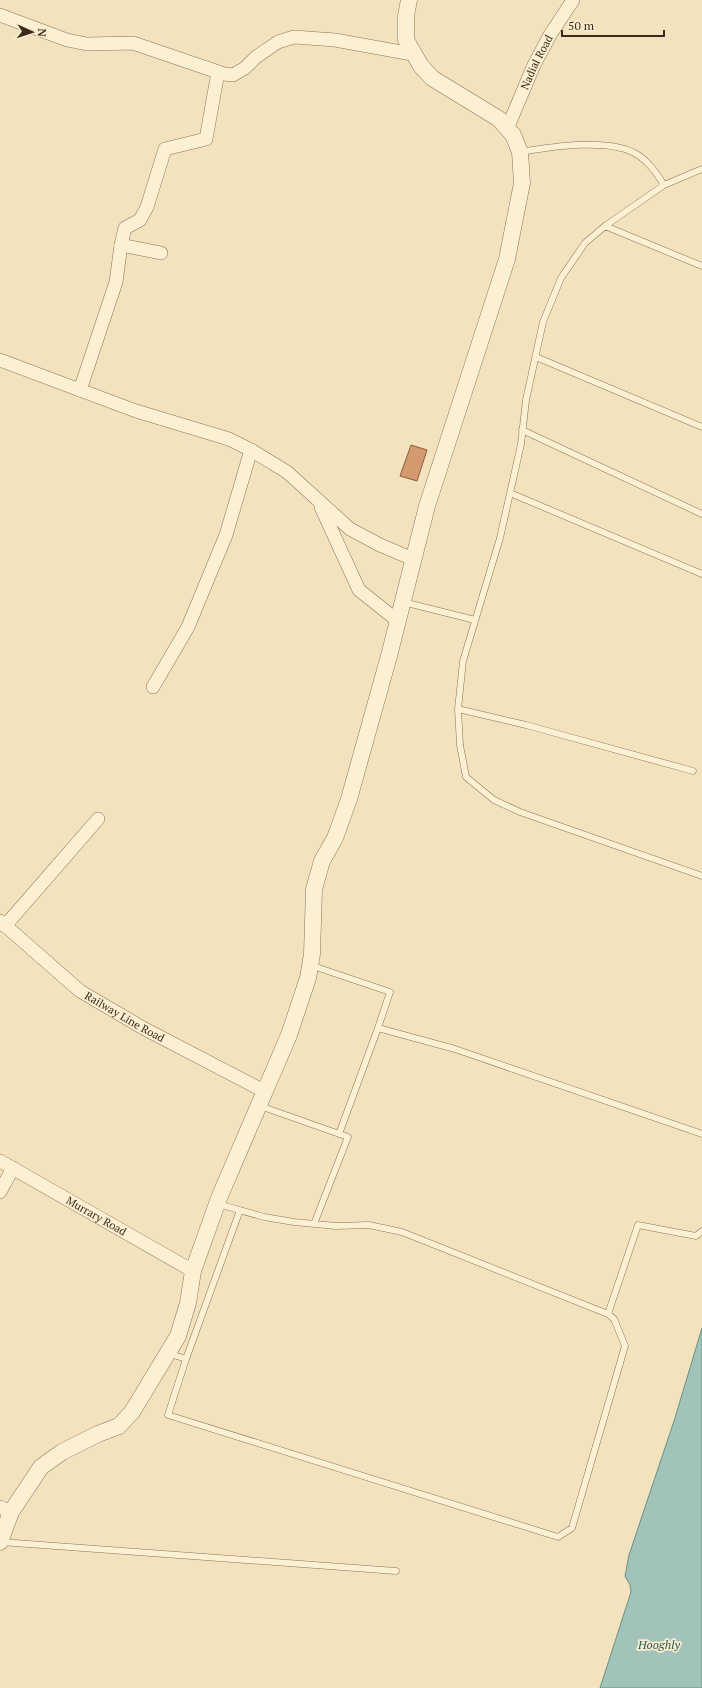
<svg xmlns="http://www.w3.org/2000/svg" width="702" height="1688" viewBox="0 0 702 1688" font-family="'PT Serif',serif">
	<rect width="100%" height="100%" fill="#f2e3be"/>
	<!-- water -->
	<path fill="#a2c3b9" stroke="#689187" d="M702,1328V1688H600L631,1592L630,1585L625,1576L629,1555L674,1421Z"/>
	<!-- building -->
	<path fill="#d39a70" stroke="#8d5b39" d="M411,445L427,450L417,481L400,476Z"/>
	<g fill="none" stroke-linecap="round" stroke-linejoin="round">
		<!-- service casing -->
		<g stroke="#8c7255" stroke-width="7">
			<path id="service" d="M520,152C551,147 611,137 638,155C650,163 657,174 664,185
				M702,169L664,185L605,226L585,243L561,278L543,322L526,400L521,444L500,538L463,661L458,709L460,745L466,777L494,800L520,812L702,876
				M605,226L702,266
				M536,357L702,427
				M522,430L702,514
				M510,493L702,574
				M403,602L475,620
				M458,709L526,725L693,771
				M310,965L390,992L378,1028L455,1049L702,1134
				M260,1106L348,1137L314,1224
				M339,1134L378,1028
				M218,1204L264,1217L294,1222L336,1226L369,1225L402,1232L608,1314L638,1225L696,1236L702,1231
				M168,1353L186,1359L240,1210
				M186,1359L168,1415L558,1537L572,1528L625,1346L614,1319L608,1314
				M1,1542L396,1571"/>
		</g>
		<!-- minor casing -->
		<g stroke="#8c7255" stroke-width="14">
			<g id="minor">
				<path d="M0,15L67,40L87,44L133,43L224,74L233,75L245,68L256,57L278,42L294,37L335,40L412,54"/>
				<path id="s1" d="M507,129L534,65L550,35L573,0"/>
				<path d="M161,253L121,245L125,228L140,220L147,207L165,149L206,139L218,72"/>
				<path d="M0,360L136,411L229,439L251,450L287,472L350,529L380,545L413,559"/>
				<path d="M80,390L116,282L121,245"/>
				<path d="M321,507L359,590L398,621"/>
				<path d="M153,687L188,627L226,535L251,450"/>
				<path id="s2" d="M0,921L80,991L143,1028L264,1091"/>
				<path d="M5,926L98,819"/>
				<path id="s3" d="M0,1161L193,1271"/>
				<path d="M0,1192L13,1168"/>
				<path d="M0,1507L11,1512"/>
			</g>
		</g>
		<!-- tertiary casing -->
		<g stroke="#8c7255" stroke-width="17">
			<path id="tertiary" d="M0,1542L11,1512L41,1467L62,1452L98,1434L119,1426L132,1412L178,1336L188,1303L193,1271L219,1198L289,1035L308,978L312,954L314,889L322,861L335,838L349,799L389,656L427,506L507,259L522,183L520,152L513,135L499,119L432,78L421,66L406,40V16L409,0"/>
		</g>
		<!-- service -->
		<use href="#service" stroke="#fcf0d2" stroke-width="6"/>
		<!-- minor -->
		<use href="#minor" stroke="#fcf0d2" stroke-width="13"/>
		<!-- tertiary -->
		<use href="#tertiary" stroke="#fcf0d2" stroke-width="16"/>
	</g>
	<g text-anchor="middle" stroke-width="3.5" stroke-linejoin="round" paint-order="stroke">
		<!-- street labels -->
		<g font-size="11" fill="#3a2a1b" stroke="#f8ecce">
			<text dy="4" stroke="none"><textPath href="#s1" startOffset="73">Nadial Road</textPath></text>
			<text dy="4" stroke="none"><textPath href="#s2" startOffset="158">Railway Line Road</textPath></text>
			<text dy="4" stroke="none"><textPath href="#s3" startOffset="111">Murrary Road</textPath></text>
		</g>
		<!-- water labels -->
		<g font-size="12" font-style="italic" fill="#295b58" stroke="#f8ecce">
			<text x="659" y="1649">Hooghly</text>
		</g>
	</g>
	<!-- north arrow -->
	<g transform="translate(32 32) rotate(93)" stroke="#f8ecce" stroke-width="3" paint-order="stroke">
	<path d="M0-3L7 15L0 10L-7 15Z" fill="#3a2a1b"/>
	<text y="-6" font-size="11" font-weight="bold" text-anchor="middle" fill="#3a2a1b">N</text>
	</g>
	<!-- scale -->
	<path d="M562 30v6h102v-6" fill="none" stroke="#3a2a1b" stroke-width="2"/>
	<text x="568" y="30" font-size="12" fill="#3a2a1b" stroke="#f8ecce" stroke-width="3" paint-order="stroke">50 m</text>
</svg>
